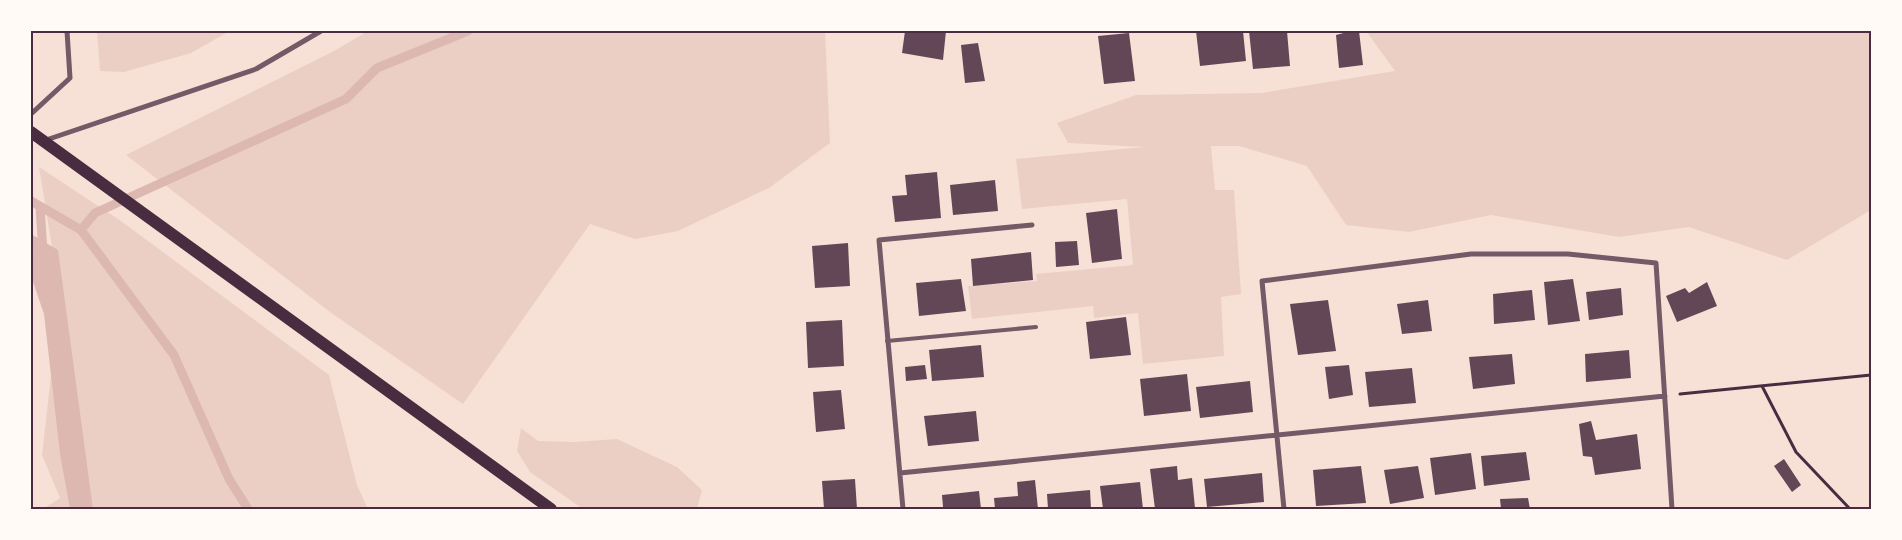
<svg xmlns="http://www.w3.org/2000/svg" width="1902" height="540" viewBox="0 0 1902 540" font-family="'Work Sans',sans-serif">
	<rect width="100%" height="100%" fill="#f7e1d7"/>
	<!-- green -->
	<path fill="#ebcfc5" d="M97,31H230L191,53L124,72L100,71Z
		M368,31H825L830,143L769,188L678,231L635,239L590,224L463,404L330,312L126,155L334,51Z
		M1366,31H1871V210L1787,260L1689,227L1619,237L1491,215L1409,232L1346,225L1307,166L1239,146H1211L1215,190H1234L1241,294L1221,297L1224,356L1143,364L1138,313L1094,318L1093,306L972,319L968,286L1037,281L1036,274L1133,265L1127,199L1022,209L1016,159L1144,147L1068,143L1057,123L1136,95L1261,93L1395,71Z
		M39,167L121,221L329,375L357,485L368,509H43L60,498L42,455L60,296Z
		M521,428L538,441L574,442L617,439L677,467L702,490L697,509H583L530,472L517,451Z"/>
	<!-- water -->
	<path fill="#dcb8b0" d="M31,234L58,250L93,509H70L60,454L44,314L31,276Z"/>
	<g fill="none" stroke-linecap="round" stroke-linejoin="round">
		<!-- stream -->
		<path stroke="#dcb8b0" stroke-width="9" d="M31,201L81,230L174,355L229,479L248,509
			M40,207L43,252
			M81,230L95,213L346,99L377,68L468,31"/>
	</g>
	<!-- building -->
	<path fill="#644757" d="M905,31H946L943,60L902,53Z
		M1196,31H1243L1246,61L1200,66Z
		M1249,31H1287L1290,66L1253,69Z
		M1351,31H1359L1363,65L1339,68L1336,35Z
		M1129,33L1135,81L1104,84L1098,36Z
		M978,43L985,81L965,83L961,45Z
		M937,172L941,218L895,222L892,196L907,195L905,175Z
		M995,180L998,211L953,215L950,185Z
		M1117,209L1122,259L1092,263L1086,213Z
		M1077,241L1079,265L1056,267L1055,242Z
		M848,243L850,286L815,288L812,246Z
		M1031,252L1033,280L973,286L971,259Z
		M961,279L966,311L919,316L916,283Z
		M1573,279L1580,321L1548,325L1544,282Z
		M1707,282L1717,306L1677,322L1666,296L1685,288L1689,293Z
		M1621,288L1623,315L1589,320L1586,292Z
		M1532,290L1535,320L1494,324L1493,294Z
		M1328,300L1336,351L1298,355L1290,304Z
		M1428,300L1432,331L1402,334L1397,304Z
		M1126,317L1131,355L1090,359L1086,322Z
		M842,320L844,366L808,368L806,322Z
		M981,345L984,377L932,381L929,350Z
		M1629,350L1631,378L1586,382L1585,354Z
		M1512,354L1515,384L1473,389L1469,357Z
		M925,365L927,379L906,381L905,367Z
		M1349,365L1353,395L1329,399L1325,367Z
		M1412,368L1416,403L1369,407L1365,372Z
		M1187,374L1191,411L1144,416L1140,379Z
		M1250,381L1253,412L1200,418L1196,387Z
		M841,390L845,429L816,432L813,392Z
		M976,411L979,441L928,446L924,416Z
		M1591,421L1596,440L1637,434L1641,469L1595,475L1592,457L1583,456L1579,424Z
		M1526,452L1530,480L1484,486L1481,456Z
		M1471,453L1476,489L1435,495L1430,458Z
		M1784,459L1801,485L1792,492L1774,466Z
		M1177,466L1178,480L1192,478L1195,508L1155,509L1150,469Z
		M1361,466L1366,503L1316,506L1313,470Z
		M1418,466L1424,498L1390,504L1384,470Z
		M1262,473L1264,502L1207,507L1204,479Z
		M855,479L857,509H824L822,481Z
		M1035,480L1038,509H995L994,498L1018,496L1017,482Z
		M1140,482L1143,509H1103L1100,486Z
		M1090,490L1091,509H1048L1047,494Z
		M979,491L981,509H936L943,507L942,495Z
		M1528,498L1530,509H1501L1500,499Z"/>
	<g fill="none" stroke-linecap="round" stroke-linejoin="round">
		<!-- path -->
		<path stroke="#4a2c40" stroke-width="3" d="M1762,386L1796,452L1850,509
			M1680,394L1871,375"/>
		<!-- service -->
		<path stroke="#755966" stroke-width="4" d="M887,341L1036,327"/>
		<!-- minor -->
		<path stroke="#755966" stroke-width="5" d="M31,114L70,78L67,31
			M46,140L256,69L321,31
			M900,473L1665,396
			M903,509L879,240L1032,225
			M1284,509L1262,281L1471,254H1568L1656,263L1672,509"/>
		<!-- primary -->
		<path stroke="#4a2c40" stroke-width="12" d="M31,132L551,509"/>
	</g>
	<!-- border -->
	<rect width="1902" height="540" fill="none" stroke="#fffaf5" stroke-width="65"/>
	<rect x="32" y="32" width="1838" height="476" fill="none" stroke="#4a2c40" stroke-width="2"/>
</svg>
